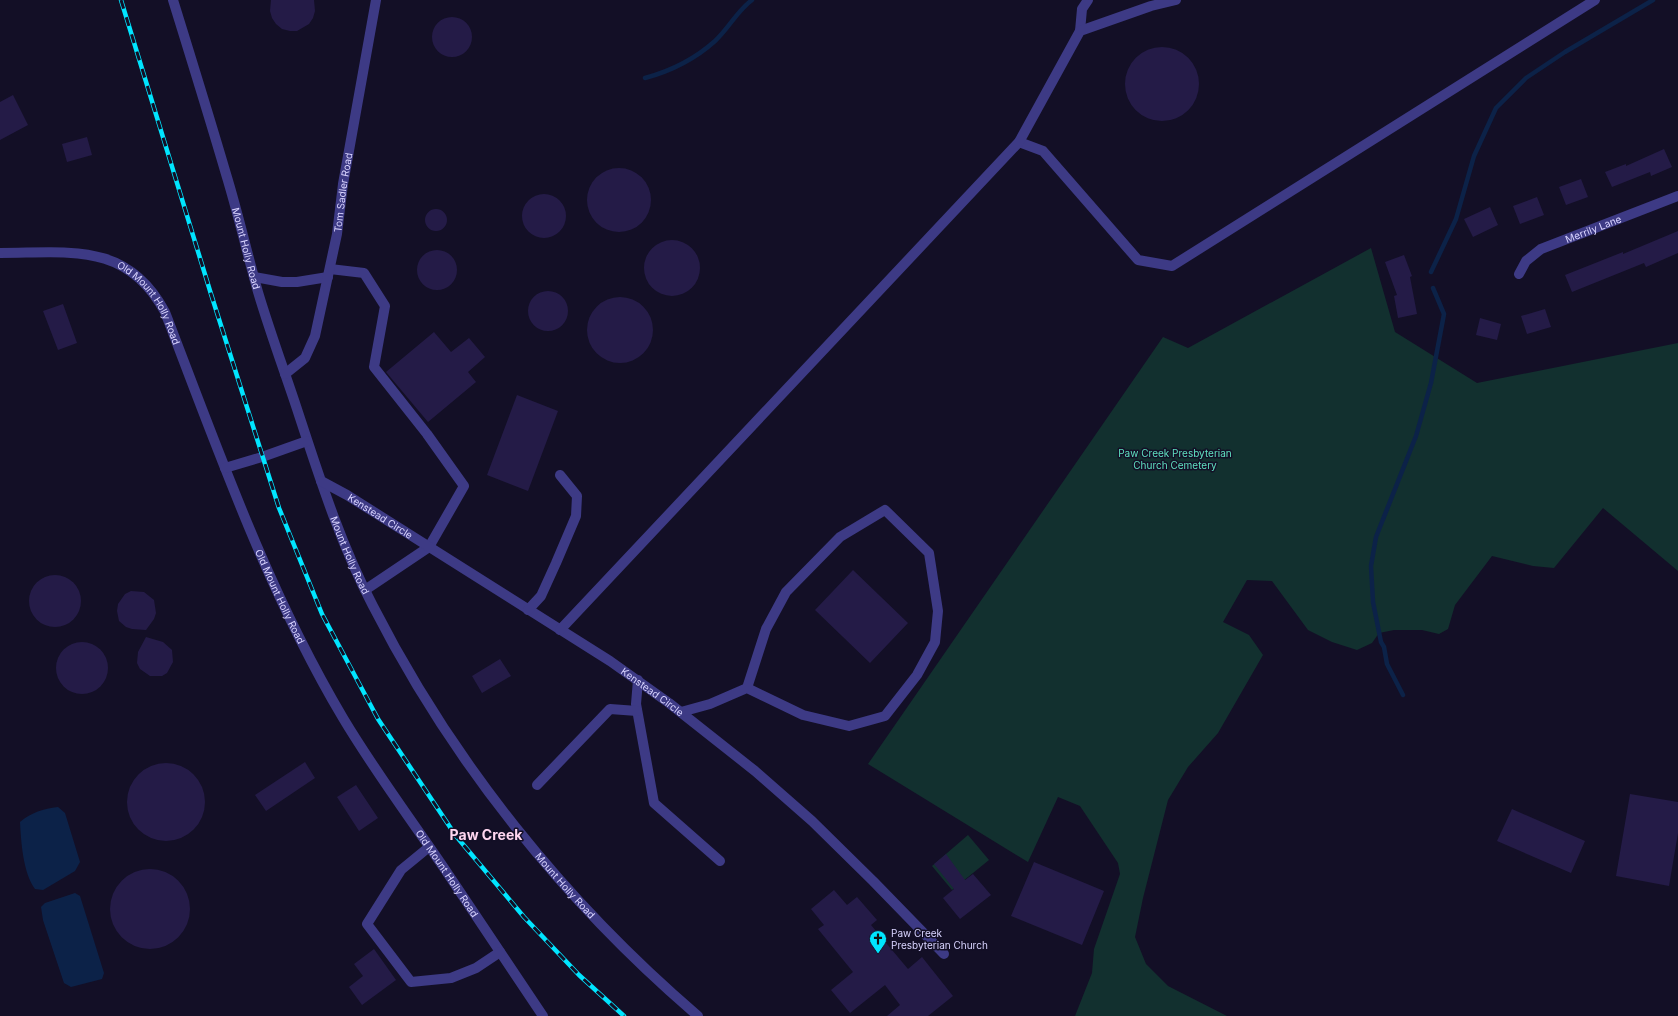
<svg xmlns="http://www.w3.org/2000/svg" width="1678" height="1016" viewBox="0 0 1678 1016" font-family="Inter,sans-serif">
	<rect width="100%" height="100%" fill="#130f26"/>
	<!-- green -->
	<path fill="#12302f" d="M1371,248L1395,332L1477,383L1678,343V571L1603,508L1554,568L1533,566L1492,556L1455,605L1448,629L1439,634L1422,630H1394L1379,633L1372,643L1357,650L1332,642L1308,630L1272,581L1247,580L1223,622L1249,635L1263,655L1218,733L1188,767L1168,800L1143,898L1135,937L1146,964L1168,986L1227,1016H1075L1092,973L1094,949L1120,874L1118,863L1080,806L1058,797L1028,862L868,764L1163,337L1188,348Z
		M968,835L989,860L952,890L932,866Z"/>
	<!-- water -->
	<path fill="#0c2248" d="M58,807L65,813L80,862L75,871L43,890L35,889C23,873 21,841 20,822C32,812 43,809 58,807Z
		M75,893L80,896L104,973L102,979L71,987L64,983L43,920L41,907L45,903Z"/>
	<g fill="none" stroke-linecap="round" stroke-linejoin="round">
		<!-- stream -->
		<path stroke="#0c2248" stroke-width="4.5" d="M645,78C671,71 695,59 715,41C729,28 737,11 752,0
			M1431,272L1456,219L1474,156L1496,108L1526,78L1565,52L1653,0
			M1403,695L1387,664L1384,647L1381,642L1373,602L1371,566L1376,537L1416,436L1431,383L1444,314L1433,288"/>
	</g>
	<!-- building -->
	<path fill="#241b47" d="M271,0H314L315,11L313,18L309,24L297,31H290L282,29L276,24L272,18L270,11Z
		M432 37a20 20 0 1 1 40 0a20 20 0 1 1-40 0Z
		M1125 84a37 37 0 1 1 74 0a37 37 0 1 1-74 0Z
		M13,95L28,125L0,140V102Z
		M87,137L92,155L67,162L62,144Z
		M1664,149L1672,167L1651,176L1650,172L1612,187L1605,172L1626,164V166Z
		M587 200a32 32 0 1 1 64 0a32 32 0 1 1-64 0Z
		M1581,179L1588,197L1566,205L1559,187Z
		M522 216a22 22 0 1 1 44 0a22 22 0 1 1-44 0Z
		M1537,197L1544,215L1520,224L1513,206Z
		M1490,207L1498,225L1473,237L1464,219Z
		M425 220a11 11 0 1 1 22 0a11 11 0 1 1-22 0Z
		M1678,231V253L1646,267L1644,263L1572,292L1565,275L1623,252V254Z
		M644 268a28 28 0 1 1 56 0a28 28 0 1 1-56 0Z
		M417 270a20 20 0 1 1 40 0a20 20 0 1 1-40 0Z
		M1404,255L1412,276L1410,277L1417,314L1398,318L1394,296L1397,295L1385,262Z
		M528 311a20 20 0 1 1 40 0a20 20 0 1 1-40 0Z
		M587 330a33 33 0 1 1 66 0a33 33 0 1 1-66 0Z
		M63,304L77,343L58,350L43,311Z
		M1545,309L1551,327L1527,334L1521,316Z
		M1480,318L1501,324L1497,340L1476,335Z
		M434,332L451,352L469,338L485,357L468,372L476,382L428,422L386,372Z
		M517,395L558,411L528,491L487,475Z
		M853,570L908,623L870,663L815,610Z
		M29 601a26 26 0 1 1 52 0a26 26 0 1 1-52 0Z
		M131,591L144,592L154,600L156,613L154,619L146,630L132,629L126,627L119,621L117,611L118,604L125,594Z
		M146,637L163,642L172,650L173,662L167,673L162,676H150L140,669L137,663L138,652Z
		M56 668a26 26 0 1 1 52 0a26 26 0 1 1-52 0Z
		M500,659L511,676L482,693L472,676Z
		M305,762L315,778L266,811L255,795Z
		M127 802a39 39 0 1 1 78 0a39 39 0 1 1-78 0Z
		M356,785L378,818L359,831L337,797Z
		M1630,794L1678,802V833L1669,886L1616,876Z
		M1512,809L1585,841L1571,873L1497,841Z
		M946,854L965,880L973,874L991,895L960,919L943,898L954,889L934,864Z
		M1034,862L1104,891L1082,945L1011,916Z
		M110 909a40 40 0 1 1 80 0a40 40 0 1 1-80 0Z
		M834,890L847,905L857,897L877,920L871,925L908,969L922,957L953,996L928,1016H887L900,1005L885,985L850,1013L831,990L853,972L818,929L824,925L811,909Z
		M374,949L396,980L362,1005L349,987L363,976L354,964Z"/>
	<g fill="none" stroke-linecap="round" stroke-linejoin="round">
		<!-- minor -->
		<g stroke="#3d3a85" stroke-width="10">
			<path id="s1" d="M173,0C191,58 209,116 226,174C238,213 247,253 258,292C270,332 284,370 297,409C319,476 340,543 373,606C453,763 565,902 698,1016"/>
			<path d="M1080,31L1082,9L1088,0"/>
			<path d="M1019,142L1043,151L1138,260L1172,266L1595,0"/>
			<path id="s2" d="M0,253C69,253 127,241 165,312C218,450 267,590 343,718C374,770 410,818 444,868C477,917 510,967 543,1016"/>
			<path d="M330,269L364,273L385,306L374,367L427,434L464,486L429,547L365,590"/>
			<path id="s3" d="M1519,274L1526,261L1541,249L1678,196"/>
			<path d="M254,277L282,282H297L328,277"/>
			<path id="s4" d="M285,374L305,358L315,336L337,234L343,184L376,0"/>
			<path d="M225,468L262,457L307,441"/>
			<path id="s5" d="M321,481L347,495L610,661L669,703L755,771L812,821L873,881L944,954"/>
			<path d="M528,610L541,596L556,563L576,516L577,496L560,475"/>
			<path d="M560,630L1019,142L1080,31L1151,6L1176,0"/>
			<path d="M638,680L636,704L654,803L720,861"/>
			<path d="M681,712L710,704L747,688L766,629L786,592L840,537L885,510L929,553L938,611L935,642L917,675L885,716L849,726L803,715L747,688"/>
			<path d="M537,785L610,709L637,711"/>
			<path d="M429,847L401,870L367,924L411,982L451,978L476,968L500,952"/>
		</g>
		<!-- rail casing -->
		<g stroke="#00e5ff" stroke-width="4.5">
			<path id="rail" d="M121,0L211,294L279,508L322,614L378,719L456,836L524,917L579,975L624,1016"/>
		</g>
		<!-- rail -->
		<use href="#rail" stroke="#130f26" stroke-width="3" stroke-dasharray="9" stroke-linecap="butt"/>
	</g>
	<!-- icons -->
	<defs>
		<g id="church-pin" transform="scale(0.9)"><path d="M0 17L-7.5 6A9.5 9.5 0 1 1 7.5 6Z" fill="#00e5ff" stroke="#130f26"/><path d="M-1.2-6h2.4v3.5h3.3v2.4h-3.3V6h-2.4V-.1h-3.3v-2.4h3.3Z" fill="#111"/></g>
	</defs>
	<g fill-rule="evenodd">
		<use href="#church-pin" x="878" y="939"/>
	</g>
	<g text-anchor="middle" stroke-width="3" stroke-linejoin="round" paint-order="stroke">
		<!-- street labels -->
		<g font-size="10" fill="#d9d4ff" stroke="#130f26">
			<text dy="4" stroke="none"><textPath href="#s4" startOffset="196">Tom Sadler Road</textPath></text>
			<text dy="4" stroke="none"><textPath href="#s3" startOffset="90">Merrily Lane</textPath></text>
			<text dy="4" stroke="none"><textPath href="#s1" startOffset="259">Mount Holly Road</textPath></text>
			<text dy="4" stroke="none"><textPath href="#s2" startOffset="171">Old Mount Holly Road</textPath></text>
			<text dy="4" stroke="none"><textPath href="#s5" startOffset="69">Kenstead Circle</textPath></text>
			<text dy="4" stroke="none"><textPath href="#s1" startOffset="583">Mount Holly Road</textPath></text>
			<text dy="4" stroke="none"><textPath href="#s2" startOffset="495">Old Mount Holly Road</textPath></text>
			<text dy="4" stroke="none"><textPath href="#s5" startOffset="393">Kenstead Circle</textPath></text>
			<text dy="4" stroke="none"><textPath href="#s2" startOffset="819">Old Mount Holly Road</textPath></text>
			<text dy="4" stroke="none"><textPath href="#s1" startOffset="979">Mount Holly Road</textPath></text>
		</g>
		<!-- park labels -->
		<g font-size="10" fill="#5fe0c0" stroke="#130f26">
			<text x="1175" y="457">Paw Creek Presbyterian<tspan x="1175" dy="12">Church Cemetery</tspan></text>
		</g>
		<!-- poi labels -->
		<g font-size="10" fill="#d9d4ff" stroke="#130f26" text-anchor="start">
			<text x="891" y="937">Paw Creek<tspan x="891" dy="12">Presbyterian Church</tspan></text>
		</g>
		<!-- district labels -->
		<g font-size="14" font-weight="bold" fill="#ffd6f0" stroke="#130f26">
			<text x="486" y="840">Paw Creek</text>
		</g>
	</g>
</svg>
